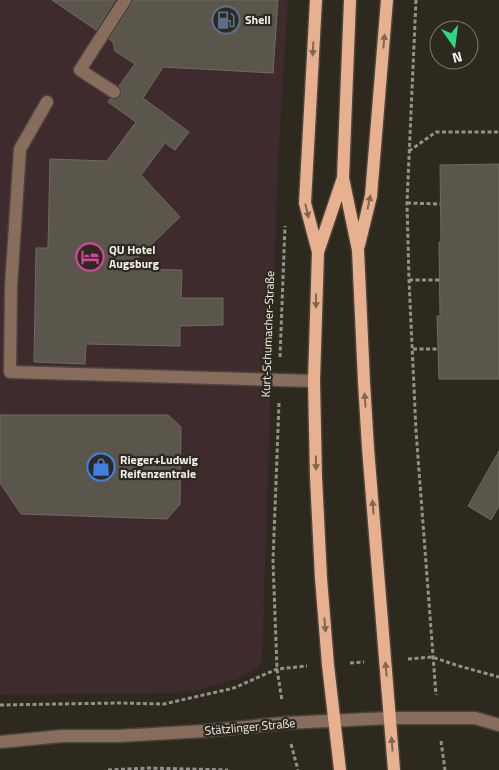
<svg xmlns="http://www.w3.org/2000/svg" width="499" height="770" viewBox="0 0 499 770" font-family="'Titillium Web',sans-serif">
	<rect width="100%" height="100%" fill="#2d291f"/>
	<!-- commercial -->
	<path fill="#3f2b2e" d="M0,0H288L278,158L262,660L257,668L237,679L199,690L175,693L0,695Z"/>
	<!-- building -->
	<path fill="#5b564b" stroke="#6f6b5f" d="M52,0H115L96,30Z
		M133,0H278L273,73L163,67L143,98L189,132L175,150L165,143L141,175L180,217L126,269L182,270L181,298H223V325L180,326V346L86,344L85,364L34,362L36,248H48L50,159L107,161L136,122L108,102L110,99L114,100L120,97L122,92L119,86L135,64L115,51L113,42L109,39L132,4Z
		M499,164V379H439L437,316H440L439,242H441L440,165Z
		M0,415H168L181,427L180,504L167,519L21,514L0,483Z
		M499,451V506L491,520L468,506Z"/>
	<g fill="none" stroke-linecap="round" stroke-linejoin="round">
		<!-- minor casing -->
		<g stroke="#49453b" stroke-width="15">
			<path id="minor" d="M114,92L80,70L125,0
				M47,102L20,149L11,287L10,372L314,381
				M0,742L62,736H119L204,731L286,723L390,718H475L499,725"/>
		</g>
		<!-- major casing -->
		<g stroke="#49453b" stroke-width="15">
			<path id="major" d="M316,0L305,203L318,252
				M350,0L343,178L358,250L364,382L368,448L394,770
				M359,245L371,196L387,0
				M340,770L328,665L321,578L316,477L314,381L318,252L343,178"/>
		</g>
		<!-- path -->
		<path stroke="#949189" stroke-width="3" stroke-dasharray="4 2.5" stroke-linecap="butt" d="M416,0L407,203L409,280L416,431L436,695
			M409,151L436,132H499
			M407,203L440,204
			M409,280H440
			M413,349H437
			M280,357L285,226
			M279,403L273,561L277,669L282,701
			M408,659L432,657L459,666L499,677
			M350,663L364,662
			M0,705L118,703L164,704L234,688L277,669L307,666
			M441,741L445,770
			M291,744L298,770
			M108,770L148,768L228,770"/>
		<!-- minor -->
		<use href="#minor" stroke="#886d5d" stroke-width="12"/>
		<!-- major -->
		<use href="#major" stroke="#e7b08e" stroke-width="12"/>
	</g>
	<!-- one-way arrows -->
	<defs><path id="oneway-solid" d="M-6-.8H1V-3.2L6.5 0L1 3.2V.8H-6Z" transform="scale(1.25)"/></defs>
	<g fill="#816651">
		<use href="#oneway-solid" transform="translate(384 41) rotate(-85)"/>
		<use href="#oneway-solid" transform="translate(313 49) rotate(93)"/>
		<use href="#oneway-solid" transform="translate(369 202) rotate(-78)"/>
		<use href="#oneway-solid" transform="translate(307 211) rotate(76)"/>
		<use href="#oneway-solid" transform="translate(316 301) rotate(91)"/>
		<use href="#oneway-solid" transform="translate(365 400) rotate(-94)"/>
		<use href="#oneway-solid" transform="translate(316 463) rotate(89)"/>
		<use href="#oneway-solid" transform="translate(373 507) rotate(-95)"/>
		<use href="#oneway-solid" transform="translate(325 625) rotate(85)"/>
		<use href="#oneway-solid" transform="translate(386 669) rotate(-95)"/>
		<use href="#oneway-solid" transform="translate(392 744) rotate(-94)"/>
	</g>
	<!-- icons -->
	<defs>
		<g id="fuel-ring" transform="scale(1.4375)"><circle r="9.5" fill="#2d291f" stroke="#5c6f8a" stroke-width="1.5"/><path d="M-5.5-6h7V0h2V4h1.3V-2.5L3-4.5l.8-.8L6-3V5H2.5V1h-1V6h-7ZM-4.2-4.7v3.2H.2V-4.7Z" fill="#5c6f8a"/></g>
		<g id="hotel-ring" transform="scale(1.4375)"><circle r="9.5" fill="#2d291f" stroke="#d1479c" stroke-width="1.5"/><path d="M-6-4.5h1.5V1H6V5H4.5V3h-9V5H-6ZM-4 0a1.8 1.8 0 1 1 3.6 0ZM.5 0V-2.5h3Q6-2.5 6 0Z" fill="#d1479c"/></g>
		<g id="shop-ring" transform="scale(1.4375)"><circle r="9.5" fill="#2d291f" stroke="#3f7fe0" stroke-width="1.5"/><path d="M-5-2.5h2.3a2.7 3.5 0 0 1 5.4 0H5L5.5 6h-11ZM-1.5-2.5h3a1.5 2.3 0 0 0-3 0Z" fill="#3f7fe0"/></g>
	</defs>
	<g fill-rule="evenodd">
		<use href="#fuel-ring" x="226" y="20"/>
		<use href="#hotel-ring" x="90" y="257"/>
		<use href="#shop-ring" x="101" y="467"/>
	</g>
	<g text-anchor="middle" stroke-width="4.5" stroke-linejoin="round" paint-order="stroke">
		<!-- poi labels -->
		<g font-size="12" font-weight="bold" fill="#f2f0e9" stroke="#2d291f" text-anchor="start">
			<text x="245" y="24">Shell</text>
			<text x="109" y="254">QU Hotel<tspan x="109" dy="14">Augsburg</tspan></text>
			<text x="120" y="464">Rieger+Ludwig<tspan x="120" dy="14">Reifenzentrale</tspan></text>
		</g>
		<!-- street labels -->
		<g font-size="12" fill="#f2f0e9" stroke="#2d291f">
			<text transform="translate(268 334) rotate(-88)" y="4">Kurt-Schumacher-Straße</text>
			<text transform="translate(250 727) rotate(-5)" y="4">Stätzlinger Straße</text>
		</g>
	</g>
	<!-- north arrow -->
	<g transform="translate(454 45) rotate(166)"><circle r="24" fill="#2d291f" stroke="#7c7970"/>
	<path d="M0-4L9 19L0 12L-9 19Z" fill="#2ed883"/>
	<text y="-8" font-size="14" font-weight="bold" text-anchor="middle" fill="#f2f0e9">N</text>
	</g>
</svg>
